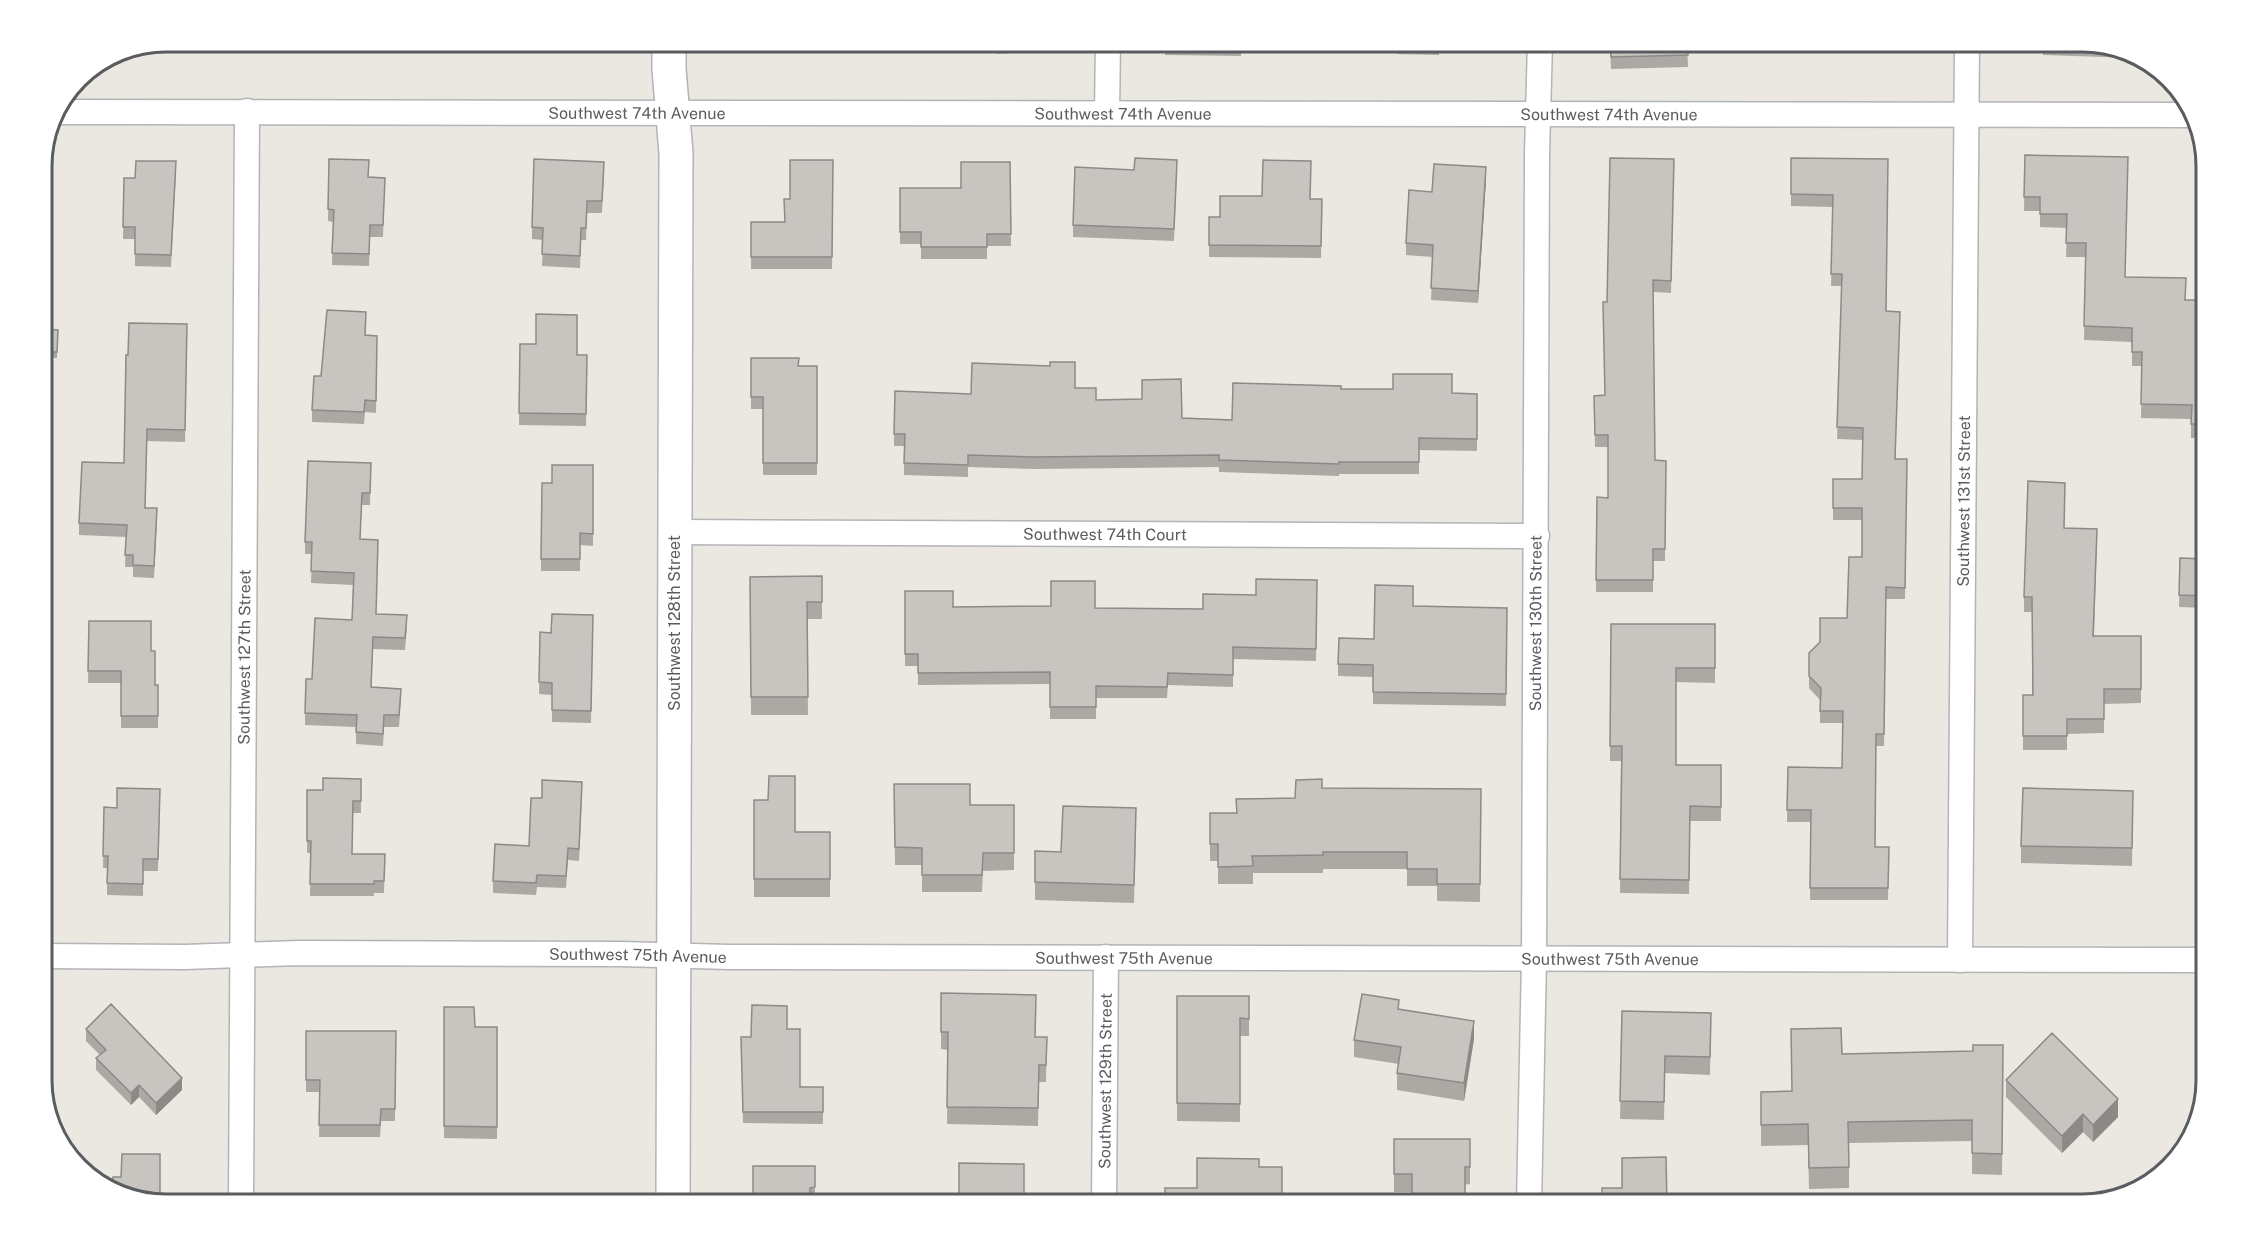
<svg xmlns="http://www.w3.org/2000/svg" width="2248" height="1247" viewBox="0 0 2248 1247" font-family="'Public Sans',sans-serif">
	<rect width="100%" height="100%" fill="#ebe8e1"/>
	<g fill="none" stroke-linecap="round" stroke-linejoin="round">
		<!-- street casing -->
		<g stroke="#b2b4b7" stroke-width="27">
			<g id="street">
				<path id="s1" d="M55,112L2192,115"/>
				<path d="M1107,113L1108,42"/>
				<path id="s2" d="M675,532L1537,536"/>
				<path id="s3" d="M42,956L185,957L300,953L621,954L729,957L2206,960"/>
				<path id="s4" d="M1960,960L1967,42"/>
				<path id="s5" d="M241,1205L247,111"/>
				<path id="s6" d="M1104,1205L1106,957"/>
				<path id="s7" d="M1529,1205L1534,958L1537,154L1540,42"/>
			</g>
		</g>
		<!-- secondary casing -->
		<g stroke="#b1b4b7" stroke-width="36">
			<path id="secondary" d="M669,42V69L676,153L673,1205"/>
		</g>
		<!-- street -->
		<use href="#street" stroke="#fff" stroke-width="24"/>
		<!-- secondary -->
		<use href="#secondary" stroke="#fff" stroke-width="33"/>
	</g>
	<!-- wall -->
	<path fill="#aca9a5" d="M750,42H823V50L750,49Z
		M997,42H1034V52L997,54Z
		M1165,42H1242L1241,56L1165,55Z
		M1397,42H1439V55L1397,54Z
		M1610,42H1687L1688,67L1611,69Z
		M1820,42H1902V51L1820,49Z
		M2043,42H2081L2134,56V58L2043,55Z
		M2025,155L2126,277L2185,300H2206V438H2191V419L2141,418L2142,366H2132V342L2084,340L2086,257H2066L2067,228L2040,227V211H2024Z
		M1791,158L1888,159L1886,311L1896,459H1907L1905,599H1886L1884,746H1876L1875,847H1889L1888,900H1810L1811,822H1787L1788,767L1842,768L1843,723H1820V700L1809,688V665L1847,618L1862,557V520H1833V508L1862,479L1863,440L1837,439L1842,286H1831L1833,207L1791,206Z
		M329,159L369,177L385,178L383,237H370L369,266L332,265L333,222L328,221Z
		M1674,159L1671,293L1653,292L1655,460L1666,461L1665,561H1653V592H1596L1597,497L1608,498V447H1595L1594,396L1605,395Z
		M833,160L832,269H751V222H785L790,199Z
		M1010,162L1011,246H987V259H921V244H900V188H961Z
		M1177,172L1174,241L1073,237V225Z
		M176,173L171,267L135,266V239H123L124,178H135Z
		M604,174L602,213H587L586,240H581L580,268L542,266L543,240L532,239V227Z
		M1486,179L1478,303L1431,300L1433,257L1406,255V243L1432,192Z
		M1310,199H1322L1321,258L1209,257V217H1220Z
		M187,324L185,442L147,441L145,508L157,520L154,578L133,577V567H125L126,537L79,535V523L124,463L128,355Z
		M366,324L365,335L377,336L376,413L365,412L364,424L312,422V410L321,376Z
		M42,329L58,330L57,358H42Z
		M520,344L577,355H587L586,426L519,425Z
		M751,358L799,366H817V475H763V409H751Z
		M1075,388L1096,400L1182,418L1232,420L1341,389L1477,394V451L1419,450V474H1339V476L1219,472V467L1033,469L968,467V477L904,475V446H894V434L971,394Z
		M371,463L370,505H362L360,539L376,614L407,627L405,650L373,649L371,687L401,700L399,727H384L383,746L356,744V727L305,725V713L312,679L352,620L353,585L311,583L312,554H305V542Z
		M593,465V546L580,545V571H541L542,483H552Z
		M2065,497L2064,528L2097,544L2094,636H2141V703L2104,704V733L2067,734V750H2023V695H2032V612H2024V597Z
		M2180,558L2206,559V608L2179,607Z
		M822,576V619H807L808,715H751L750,577Z
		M1317,580L1316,661L1233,659V687L1168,685L1167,698H1096V719H1050V684L918,685V666H905V591L953,607L1203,609L1256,595Z
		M1413,606L1507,608L1506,706L1373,704V677L1338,676V664L1374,639Z
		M593,615L591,723L552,722V695L539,694L540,632L551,633Z
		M89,621L151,651L155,685H158V728H121V683H88Z
		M1611,624H1715V683L1676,682V765H1721V821H1690L1689,894L1620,893L1621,761H1610Z
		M361,779V813H353L352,854H385L384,893H374V896H310L311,853H307V790H323Z
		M894,784L970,805H1014V870L983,871L982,892H922V865H895Z
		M1322,788L1481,789L1480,902L1437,901V886H1407V869H1323V873H1253V884H1218V861H1210V813H1236L1295,798Z
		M160,789L158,871H143V896L107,895V868H103L104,807L117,808Z
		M582,794L579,861L568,860L566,888L537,887L536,895L493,893V881L529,846L542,798Z
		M754,800L795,832H830V897H754Z
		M2133,808L2132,866L2021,863V846Z
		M1136,826L1134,903L1035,900V851L1061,852Z
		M941,993L1035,1037H1047L1046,1082H1039L1038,1126L947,1124L948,1050L941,1049Z
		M1177,996H1249V1036H1240V1122L1177,1121Z
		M444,1007L475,1027H497V1139L444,1138Z
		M1399,1010L1474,1039L1464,1101L1397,1090V1073L1399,1064L1354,1057V1040Z
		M1622,1011L1711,1013L1710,1075L1665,1073L1664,1120L1620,1119Z
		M86,1029L182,1090L156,1115L139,1097L131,1105L96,1070V1058L100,1055L86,1041Z
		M787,1029L800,1087H823V1124L743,1123L741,1049L751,1037Z
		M1791,1029L1842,1054L1973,1051L2003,1045L2002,1175L1972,1174V1141L1849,1143V1188L1809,1189L1808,1145L1761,1146V1092L1792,1091Z
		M306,1031H396L395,1121H381L380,1137H319L320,1092H306Z
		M2006,1080L2118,1117L2093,1142L2083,1132L2062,1153L2006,1097Z
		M1394,1139H1470V1184L1412,1192H1394Z
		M815,1166V1199L753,1205Z"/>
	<!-- shaded-wall -->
	<path fill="#8c8a86" d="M1486,167V179L1478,303V291Z
		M1474,1021V1039L1464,1101V1083Z
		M182,1078V1090L156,1115V1103Z
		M139,1085V1097L131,1105V1093Z
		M2118,1099V1117L2093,1142V1125Z
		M2083,1114V1132L2062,1153V1136Z"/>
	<!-- building -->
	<path fill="#c8c5c0" stroke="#8c8a86" stroke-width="1.5" d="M1165,42H1241V44Z
		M1397,42H1439V43Z
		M1610,42H1687L1688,55L1611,57Z
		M2043,42H2081L2091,45L2043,43Z
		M2025,155L2128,157L2125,277L2186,278L2185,300H2206V424H2191L2192,405L2141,404L2142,352H2132V328L2084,326L2086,243H2066L2067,214H2040V197H2024Z
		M1135,158L1177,160L1174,229L1073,225L1075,167L1134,170Z
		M1610,158L1674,159L1671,281L1653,280L1655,460L1666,461L1665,549H1653V580H1596L1597,497L1608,498V435H1595L1594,396L1605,395L1603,302H1607Z
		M1791,158L1888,159L1886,311L1900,312L1895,459H1907L1905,588L1886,587L1884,734H1876L1875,847H1889L1888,888H1810L1811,810H1787L1788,767L1842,768L1843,711H1820L1821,688L1809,676V653L1820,642V618H1847L1849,557H1862V508H1833V479H1862L1863,428L1837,427L1842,274H1831L1833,195L1791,194Z
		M329,159L369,160L368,177L385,178L383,225H370L369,254L332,253L334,210L328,209Z
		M534,159L604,162L602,201H587L586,228H581L580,256L542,254L543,228L532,227Z
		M790,160H833L832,257H751V222H785L784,199H790Z
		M1263,160L1311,161L1310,199H1322L1321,246L1209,245V217H1220V196H1262Z
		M136,161H176L171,255L135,254V227H123L124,178H135Z
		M961,162H1010L1011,234H987V247H921V232H900V188H961Z
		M1434,164L1486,167L1478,291L1431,288L1433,245L1406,243L1409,190L1432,192Z
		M327,310L366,312L365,335L377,336L376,401L365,400L364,412L312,410L314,376H321Z
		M536,314L577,315V355H587L586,414L519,413L520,344H536Z
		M129,323L187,324L185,430L147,429L145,508H157L154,566L133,565V555H125L127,525L79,523L82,462L124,463L126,355H128Z
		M42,329L58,330L57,352H42Z
		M751,358H799L798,366H817V463H763V397H751Z
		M1050,362H1075V388H1096V400L1142,399V380L1181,379L1182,418L1232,420L1233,383L1341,386V389H1393V374H1452V393L1477,394V439L1419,438V462H1339V464L1219,460V455L1033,457L968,455V465L904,463L905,434H894L895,391L971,394L972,363L1050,366Z
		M308,461L371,463L370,493H362L360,539L378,540L376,614L407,615L405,638L373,637L371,687L401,689L399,715H384L383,734L356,732L357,715L305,713L306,679H312L315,618L352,620L354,573L311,571L312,542H305Z
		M552,465H593V534L580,533V559H541L542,483H552Z
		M2028,481L2065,483L2064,528L2097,529L2093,636H2141V689H2104V719H2067V736H2023V695H2033L2032,597H2024Z
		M2180,558L2206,559V596L2179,595Z
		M822,576V602H807L808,697H751L750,577Z
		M1256,579L1317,580L1316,649L1233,647V675L1168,673L1167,687L1096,686V707H1050V672L918,673V654H905V591H953V607L1051,606V581H1095V608L1203,609V594L1256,595Z
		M1375,585L1413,586V606L1507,608L1506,694L1373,692V665L1338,664L1339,638L1374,639Z
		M552,614L593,615L591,711L552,710V683L539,682L540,632L551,633Z
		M89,621H151V651H155V685H158V716H121V671H88Z
		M1611,624H1715V668H1676V765H1721V807L1690,806L1689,880L1620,879L1622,746H1610Z
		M769,776H795V832H830V879H754V800H768Z
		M323,778L361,779V801H353L352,854H385L384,881H374V884H310L311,841H307V790H323Z
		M1322,779V788L1481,789L1480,884H1437V869H1407V852H1323V855L1252,856L1253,866L1218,867V844H1210V813H1237L1236,799L1295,798L1296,780Z
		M542,780L582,782L579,849L568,848L566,876L537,875L536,883L493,881L495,844L529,846L531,798H542Z
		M894,784H970V805H1014V853H983L982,875H922V848L895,847Z
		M117,788L160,789L158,859H143V884L107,883L108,856H103L104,807L117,808Z
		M2023,788L2133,791L2132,848L2021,846Z
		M1063,806L1136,808L1134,885L1035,882V851L1061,852Z
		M941,993L1036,995L1035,1037H1047L1046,1065H1039L1038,1108L947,1107L948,1032H941Z
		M1362,994L1399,1000L1398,1009L1474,1021L1464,1083L1397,1073L1401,1047L1354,1040Z
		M1177,996H1249V1019L1240,1018V1104L1177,1103Z
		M111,1004L182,1078L156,1103L139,1085L131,1093L96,1058L106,1050L86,1029Z
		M752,1005L787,1006V1029H800V1087H823V1112H743L741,1037H751Z
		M444,1007H474L475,1027H497V1127L444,1126Z
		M1622,1011L1711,1013L1710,1057L1665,1056L1664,1102L1620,1101Z
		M1841,1028L1842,1054L1973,1051V1045H2003L2002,1154L1972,1153V1120L1848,1122L1849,1167L1809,1168L1808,1124L1761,1125V1092L1792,1091L1791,1029Z
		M306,1031H396L395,1109H381L380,1125H319L320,1080H306Z
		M2052,1033L2118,1099L2093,1125L2083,1114L2062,1136L2006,1080Z
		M1394,1139H1470V1167H1465V1205H1412V1174H1394Z
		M122,1154H160V1203L112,1191L113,1177H121Z
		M1666,1157L1667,1205H1602V1188H1622V1158Z
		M1197,1158L1259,1159V1167H1282V1205H1165V1188H1197Z
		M959,1163L1024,1164V1205H959Z
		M753,1166H815V1187L810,1188V1205H753Z
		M303,1201H343V1205H303Z"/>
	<g text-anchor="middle" stroke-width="4.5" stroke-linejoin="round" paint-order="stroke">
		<!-- street labels -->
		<g font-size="16" fill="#5a5d60" stroke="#fff">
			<text dy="6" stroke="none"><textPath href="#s1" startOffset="582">Southwest 74th Avenue</textPath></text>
			<text dy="6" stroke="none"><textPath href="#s1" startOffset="1068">Southwest 74th Avenue</textPath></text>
			<text dy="6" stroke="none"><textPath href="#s1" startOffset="1554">Southwest 74th Avenue</textPath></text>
			<text dy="6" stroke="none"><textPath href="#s4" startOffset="459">Southwest 131st Street</textPath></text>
			<text dy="6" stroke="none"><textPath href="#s2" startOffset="430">Southwest 74th Court</textPath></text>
			<text transform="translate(674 623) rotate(-90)" y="6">Southwest 128th Street</text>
			<text dy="6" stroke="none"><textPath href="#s7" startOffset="582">Southwest 130th Street</textPath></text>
			<text dy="6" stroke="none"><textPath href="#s5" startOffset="548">Southwest 127th Street</textPath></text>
			<text dy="6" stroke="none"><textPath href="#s3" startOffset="596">Southwest 75th Avenue</textPath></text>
			<text dy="6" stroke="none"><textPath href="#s3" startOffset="1082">Southwest 75th Avenue</textPath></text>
			<text dy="6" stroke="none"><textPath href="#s3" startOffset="1568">Southwest 75th Avenue</textPath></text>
			<text dy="6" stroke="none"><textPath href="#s6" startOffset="124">Southwest 129th Street</textPath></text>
		</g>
	</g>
	<!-- crop -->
	<path d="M0 0H2248V1247H0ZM166 52H2082A114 114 0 0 1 2196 166V1080A114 114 0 0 1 2082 1194H166A114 114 0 0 1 52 1080V166A114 114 0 0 1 166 52Z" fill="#fff" fill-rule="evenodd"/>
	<path fill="none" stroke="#5a5d60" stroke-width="3" d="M166 52H2082A114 114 0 0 1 2196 166V1080A114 114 0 0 1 2082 1194H166A114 114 0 0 1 52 1080V166A114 114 0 0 1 166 52Z"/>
</svg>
